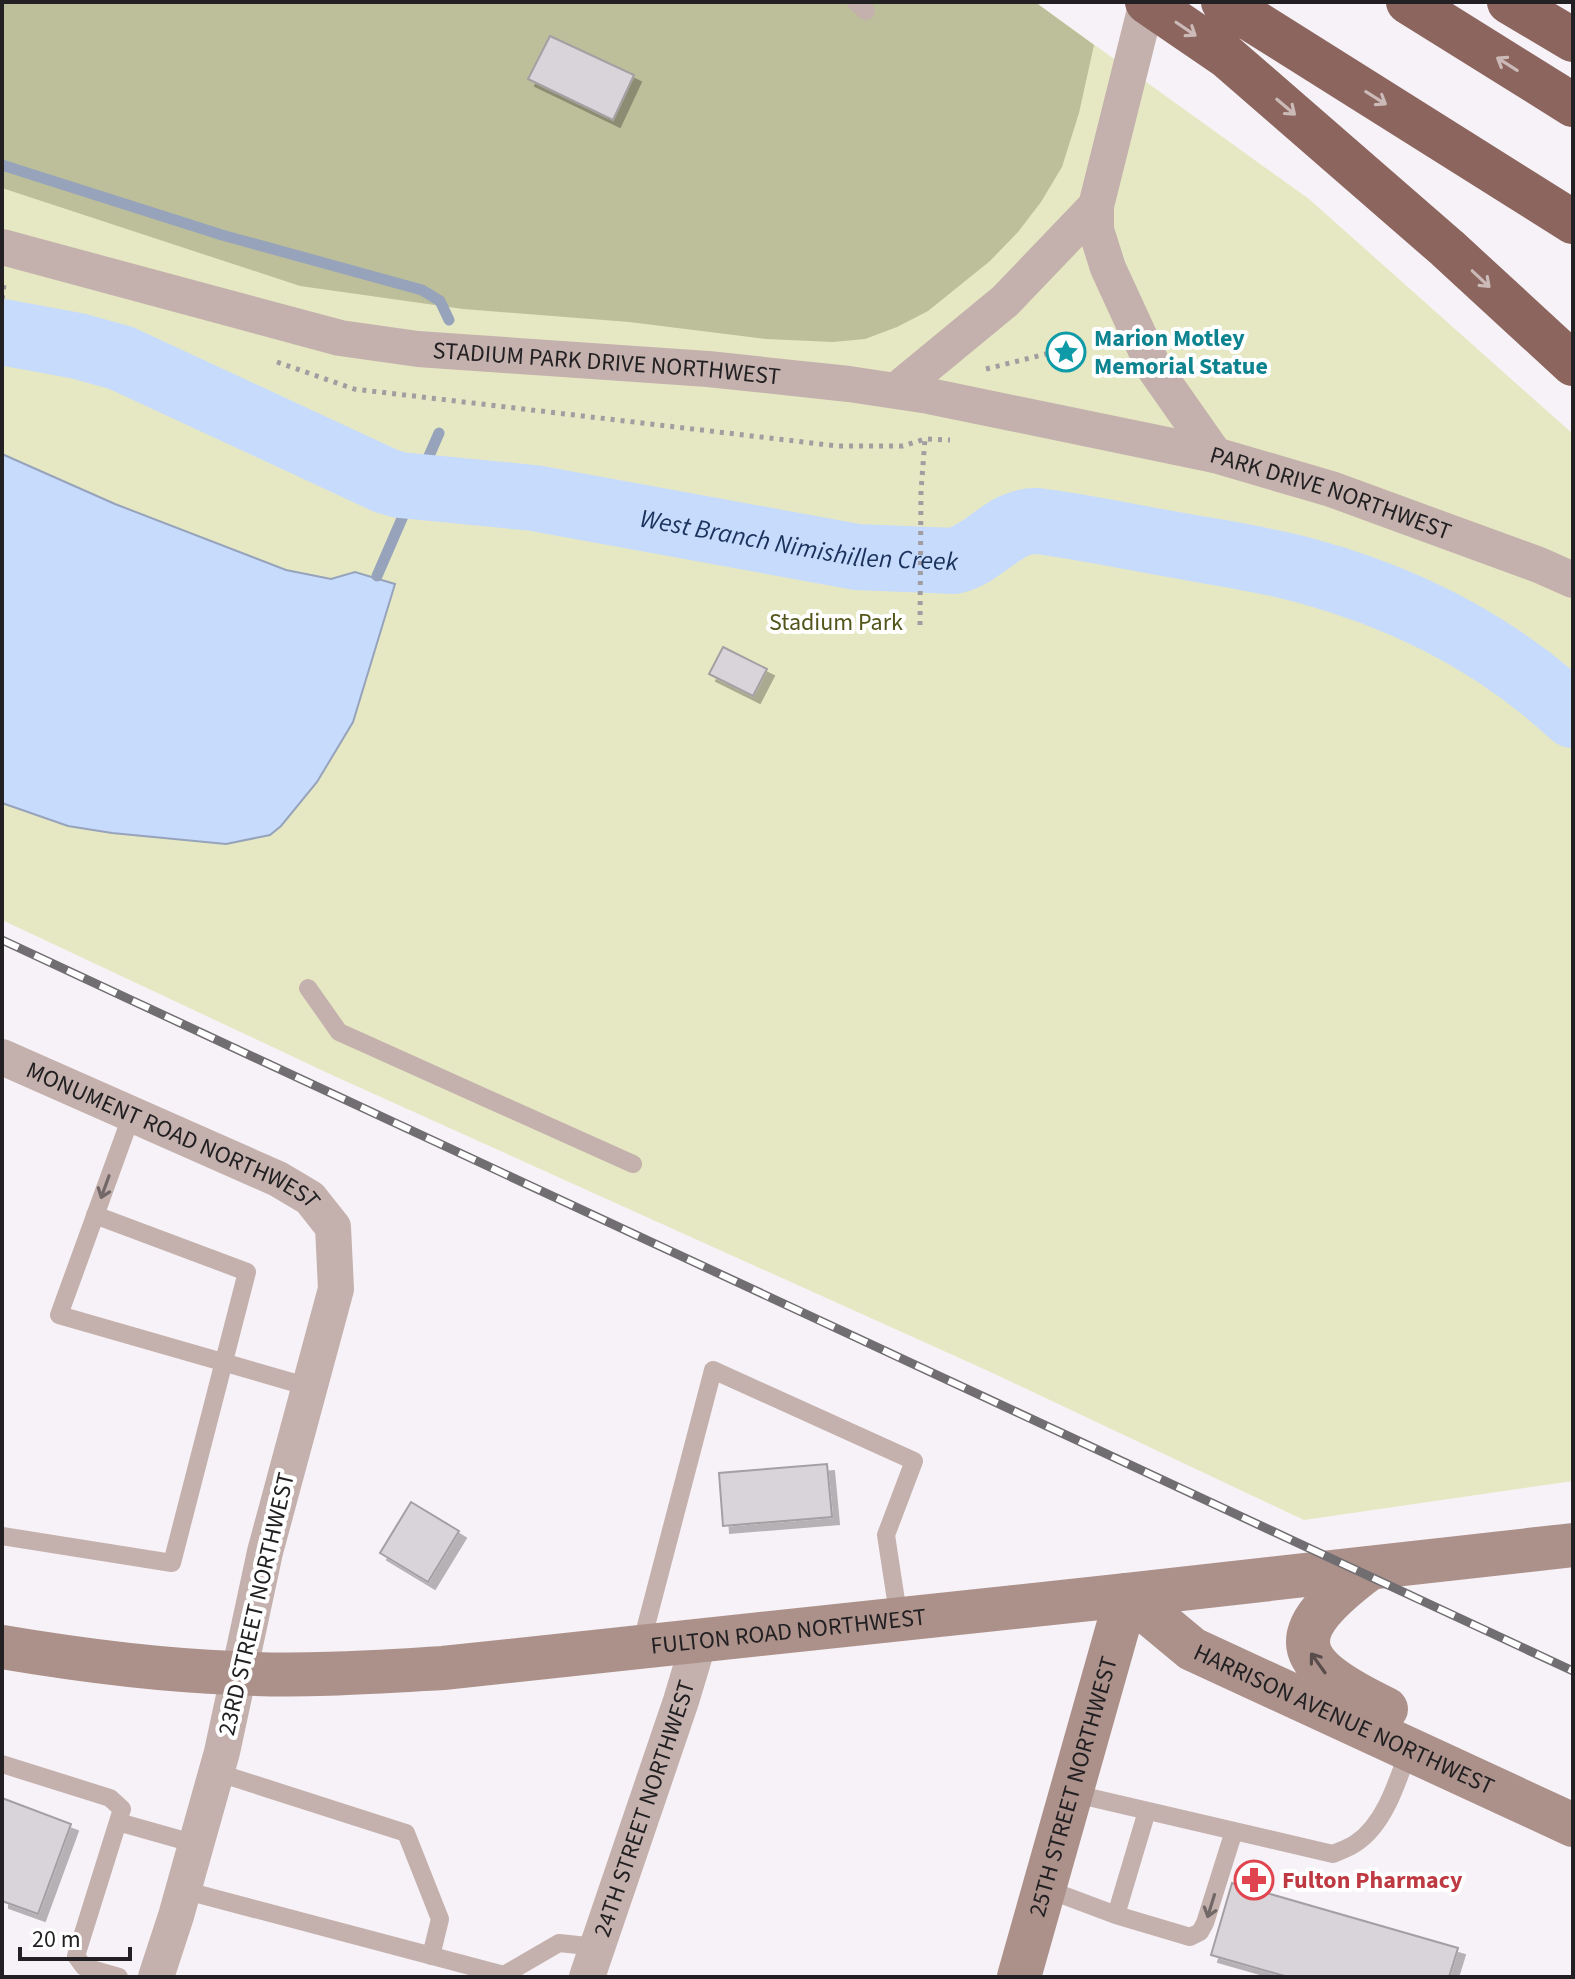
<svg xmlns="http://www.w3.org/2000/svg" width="1575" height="1979" viewBox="0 0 1575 1979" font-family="'Source Sans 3',sans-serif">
	<defs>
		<filter id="shadow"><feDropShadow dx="7" dy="7" stdDeviation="0" flood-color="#0004"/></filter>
	</defs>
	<rect width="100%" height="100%" fill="#f7f2f7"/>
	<!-- green -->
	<path fill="#e6e8c3" d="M2,2H1035L1309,199L1573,434V1481L1304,1520L997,1375L332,1075L2,920Z"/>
	<!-- forest -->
	<path fill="#bdbf9a" d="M2,2H1035L1094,45L1079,113L1062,167L1041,202L1018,232L990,261L928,311L897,327L865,339L833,342L766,339L629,322L463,309L300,286L2,188Z"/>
	<!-- water -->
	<path fill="#c7dbfc" stroke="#96a3bb" stroke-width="2" d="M2,454L115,504L286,570L331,579L355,572L395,584L353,722L317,782L281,826L270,835L226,844L112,833L68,826L2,803Z"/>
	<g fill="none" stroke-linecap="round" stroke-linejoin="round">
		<!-- stream -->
		<path stroke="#96a3bb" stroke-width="11" d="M2,165L222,235L422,290L440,301L449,320
			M377,576L439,433"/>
		<!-- river -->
		<path stroke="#c7dbfc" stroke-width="66" id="s1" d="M2,332L78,346L121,358L386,481L400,485L534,498L857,557L954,561C986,553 1004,520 1037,521C1084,527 1130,537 1176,545C1220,553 1264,559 1307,571C1406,598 1498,645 1573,715"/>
	</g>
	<!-- building -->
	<path fill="#d9d4d9" stroke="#a39fa3" stroke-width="2" filter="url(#shadow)" d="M550,36L634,75L613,120L528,79Z
		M723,647L767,669L753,696L709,674Z
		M827,1464L832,1517L723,1526L719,1473Z
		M411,1502L459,1531L428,1582L380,1553Z
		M2,1798L71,1824L38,1914L2,1901Z
		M1232,1883L1458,1948L1449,1977H1288L1211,1955Z"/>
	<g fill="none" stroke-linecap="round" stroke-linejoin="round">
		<!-- path -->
		<path stroke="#a19da1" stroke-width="5" stroke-dasharray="4 6" stroke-linecap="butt" d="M2,299L4,285
			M1050 353a14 14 0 1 1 28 0a14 14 0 1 1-28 0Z
			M277,362L354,389L837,446H903L925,439L950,440
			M986,369L1050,353
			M920,625L921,491L925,439"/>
		<!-- lane -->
		<path stroke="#c4b1ad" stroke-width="18" d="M856,2L866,11
			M308,988L339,1032L633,1164
			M132,1114L59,1315L309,1387
			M2,1536L172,1563L247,1272L95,1215
			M641,1645L713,1370L914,1461L886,1535L899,1620
			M2,1764L110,1798L122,1809L76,1956L84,1967L119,1977
			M216,1772L406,1833L440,1919L431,1956
			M1071,1793L1333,1854C1340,1851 1349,1848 1356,1843C1385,1824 1398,1780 1409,1749
			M118,1822L196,1844
			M1044,1888L1116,1915L1190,1937L1200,1932L1205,1923L1234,1831
			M183,1890L504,1975L559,1943L597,1947
			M1116,1915L1147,1811"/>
		<!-- street -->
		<g stroke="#c4b1ad" stroke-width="36">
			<path d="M1096,206V230L1108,268L1154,368L1215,455"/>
			<path id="s2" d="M2,247L340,338L418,349L708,369L849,384L929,396L1215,455L1331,489L1539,565L1573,580"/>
			<path d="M897,390L1005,301L1096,206L1147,2"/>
			<path id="s3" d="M2,1057L278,1179L310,1198L333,1227L336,1289L265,1552L222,1752L176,1916L156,1977"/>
			<path id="s4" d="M587,1977L681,1701L699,1641"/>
		</g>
		<!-- secondary -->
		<g stroke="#ac918b" stroke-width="44">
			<path d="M1370,1568C1281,1634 1289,1662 1386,1709"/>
			<path id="s5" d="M1127,1595L1192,1649L1573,1825"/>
			<path id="s6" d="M2,1647C79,1660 156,1670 234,1673C304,1677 374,1672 443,1668L1127,1595L1573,1545"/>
			<path id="s7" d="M1019,1977L1127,1595"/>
		</g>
		<!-- highway -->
		<path stroke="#8b655e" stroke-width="44" d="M1147,2L1226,56L1447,248L1573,364
			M1223,2L1573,222
			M1408,2L1573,105
			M1509,2L1573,40"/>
		<!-- rail casing -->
		<g stroke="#716e71" stroke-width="9">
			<path id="rail" d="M2,940L1573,1671"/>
		</g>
		<!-- rail -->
		<use href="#rail" stroke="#fff" stroke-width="6" stroke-dasharray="18" stroke-linecap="butt"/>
	</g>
	<!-- one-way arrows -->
	<defs><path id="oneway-shaft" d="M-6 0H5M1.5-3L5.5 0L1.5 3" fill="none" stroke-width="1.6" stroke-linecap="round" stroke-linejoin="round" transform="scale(2)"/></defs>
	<g stroke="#cbbab7">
		<use href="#oneway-shaft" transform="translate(1186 29) rotate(34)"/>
		<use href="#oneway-shaft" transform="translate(1507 64) rotate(-148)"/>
		<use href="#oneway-shaft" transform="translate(1376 98) rotate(32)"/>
		<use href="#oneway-shaft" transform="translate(1286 107) rotate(40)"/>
		<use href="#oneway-shaft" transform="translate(1481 279) rotate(43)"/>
	</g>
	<g stroke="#736868">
		<use href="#oneway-shaft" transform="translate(105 1187) rotate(110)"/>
		<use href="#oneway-shaft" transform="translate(1211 1906) rotate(107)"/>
	</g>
	<use stroke="#594d4c" href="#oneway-shaft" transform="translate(1318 1663) rotate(-126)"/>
	<!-- icons -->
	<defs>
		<g id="sight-ring" transform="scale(2)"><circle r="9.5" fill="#fff" stroke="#0f9aa8" stroke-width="1.5"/><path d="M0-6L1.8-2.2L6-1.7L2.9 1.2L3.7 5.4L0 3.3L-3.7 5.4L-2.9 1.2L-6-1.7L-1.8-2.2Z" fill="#0f9aa8"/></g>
		<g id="pharmacy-ring" transform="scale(2)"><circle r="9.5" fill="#fff" stroke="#e0444e" stroke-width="1.5"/><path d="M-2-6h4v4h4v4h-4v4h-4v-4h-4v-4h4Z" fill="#e0444e"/></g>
	</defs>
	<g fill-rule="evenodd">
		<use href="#sight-ring" x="1066" y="352"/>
		<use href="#pharmacy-ring" x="1254" y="1880"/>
	</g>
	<g text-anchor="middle" stroke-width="8" stroke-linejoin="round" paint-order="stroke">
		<!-- culture labels -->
		<g font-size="24" font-weight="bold" fill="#0d838f" stroke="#fff" text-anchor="start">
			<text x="1094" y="346">Marion Motley<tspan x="1094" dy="28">Memorial Statue</tspan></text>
		</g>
		<!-- street labels -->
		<g font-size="24" fill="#222022" stroke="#fff">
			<text dy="8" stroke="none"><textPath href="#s2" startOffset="618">STADIUM PARK DRIVE NORTHWEST</textPath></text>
			<text dy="8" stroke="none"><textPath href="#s2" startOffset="1356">PARK DRIVE NORTHWEST</textPath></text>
			<text dy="8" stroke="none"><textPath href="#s3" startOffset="188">MONUMENT ROAD NORTHWEST</textPath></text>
			<text transform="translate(256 1604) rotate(-77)" y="8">23RD STREET NORTHWEST</text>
			<text dy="8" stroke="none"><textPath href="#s6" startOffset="790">FULTON ROAD NORTHWEST</textPath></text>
			<text dy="8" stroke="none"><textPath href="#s5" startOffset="252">HARRISON AVENUE NORTHWEST</textPath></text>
			<text dy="8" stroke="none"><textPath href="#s7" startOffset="198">25TH STREET NORTHWEST</textPath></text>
			<text dy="8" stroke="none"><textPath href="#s4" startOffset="178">24TH STREET NORTHWEST</textPath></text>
		</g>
		<!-- park labels -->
		<g font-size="24" fill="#53551a" stroke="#fff">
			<text x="836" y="630">Stadium Park</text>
		</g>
		<!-- health labels -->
		<g font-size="24" font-weight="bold" fill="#be3a42" stroke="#fff" text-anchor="start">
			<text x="1282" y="1888">Fulton Pharmacy</text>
		</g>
		<!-- water labels -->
		<g font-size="26" font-style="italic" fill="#1a325c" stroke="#fff">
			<text dy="9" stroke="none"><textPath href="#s1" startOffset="832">West Branch Nimishillen Creek</textPath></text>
		</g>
	</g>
	<!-- border -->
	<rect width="1575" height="1979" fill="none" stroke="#222022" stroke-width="8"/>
	<!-- scale -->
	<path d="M20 1947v12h110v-12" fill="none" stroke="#222022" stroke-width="4"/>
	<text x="32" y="1947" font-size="24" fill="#222022" stroke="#ffffff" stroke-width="6" paint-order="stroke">20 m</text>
</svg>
